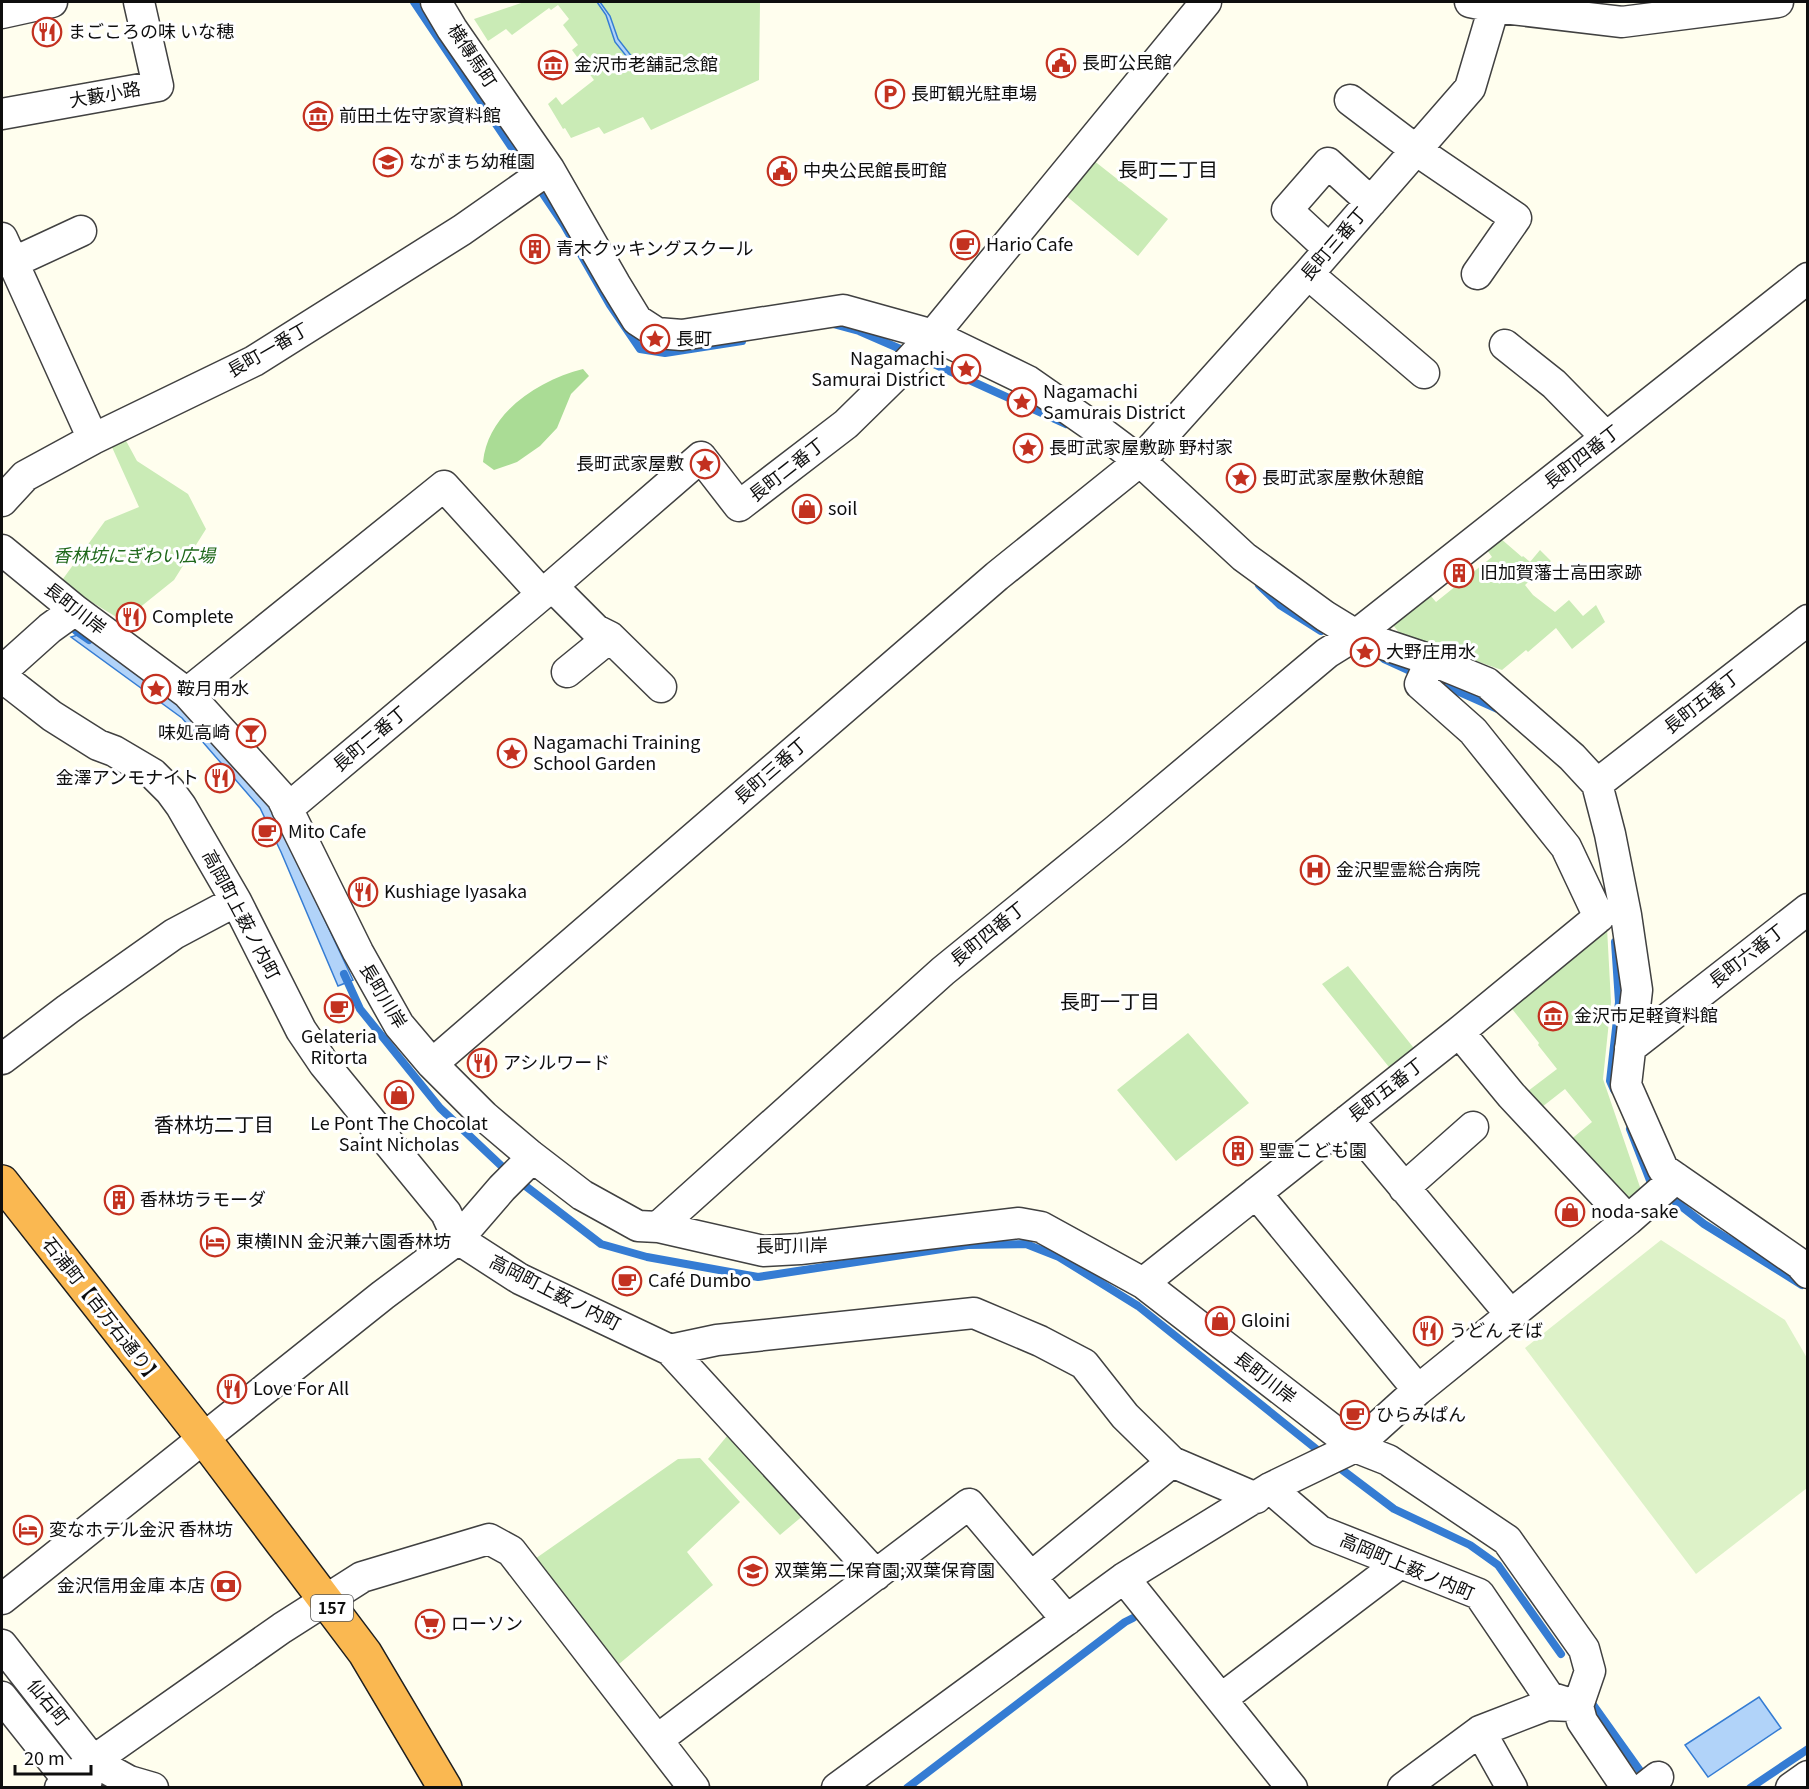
<svg xmlns="http://www.w3.org/2000/svg" width="1809" height="1789" viewBox="0 0 1809 1789" font-family="Georgia,'Noto Sans JP',serif">
	<rect width="100%" height="100%" fill="#fffeee"/>
	<!-- green -->
	<path fill="#caebb6" d="M524,2H760L759,80L651,130L643,117L604,134L599,127L571,138L565,128L563,129L548,104L556,97L562,105L594,80L572,50L578,45L563,25L569,19L558,5L551,10L549,8L512,35L506,29L488,41L474,19Z
		M1093,160L1168,219L1138,256L1064,194Z
		M124,437L137,461L188,494L206,529L174,580L123,621L60,583L105,521L139,507L111,445Z
		M1500,538L1522,557L1523,556L1530,562L1540,550L1551,561L1525,585L1533,595L1555,612L1569,600L1583,616L1596,605L1605,622L1572,649L1556,628L1528,652L1526,650L1502,670L1401,635L1393,625L1425,589L1436,602L1492,557L1482,543Z
		M1607,928L1611,1002L1603,1079L1641,1190L1625,1204L1569,1141L1592,1122L1565,1089L1542,1107L1528,1091L1557,1069L1538,1045L1539,1043L1509,1005Z
		M1348,966L1417,1052L1393,1072L1322,984Z
		M1188,1033L1249,1103L1176,1161L1117,1090Z
		M732,1430L811,1509L780,1535L708,1459Z
		M700,1458L740,1502L687,1552L713,1585L619,1664L532,1561L678,1459Z"/>
	<!-- forest -->
	<path fill="#aadc95" d="M583,369L589,376L571,394L557,428L540,446L517,462L494,470L483,462C488,412 539,380 583,369Z"/>
	<!-- pitch -->
	<path fill="#ddf2c8" d="M1661,1240L1785,1320L1807,1358V1488L1696,1574L1525,1348Z"/>
	<!-- water -->
	<path fill="#b1d3f9" stroke="#357cd3" stroke-width="1.5" d="M597,2H600L610,16L618,39L643,71L639,72L615,42L606,15Z
		M84,633L190,712L268,803L278,820L353,980L338,986L281,852L260,808L182,718L71,637Z
		M1759,1697L1781,1728L1708,1777L1685,1745Z"/>
	<g fill="none" stroke-linecap="round" stroke-linejoin="round">
		<!-- stream -->
		<path stroke="#357cd3" stroke-width="8" d="M414,2L530,175
			M537,185L564,225L610,305L640,349L665,353L742,341
			M833,324L859,331L905,351
			M925,360L1066,424
			M1259,585L1280,605L1321,631
			M76,631L89,640
			M1384,659L1417,674
			M1437,682L1500,710
			M344,974L360,1009L440,1108L509,1173
			M1614,1090L1610,1081L1619,1002L1615,942
			M1630,1129L1651,1183L1655,1186
			M519,1181L601,1244L647,1257L758,1277L968,1245L1026,1244L1059,1257L1138,1306L1320,1452
			M1667,1195L1704,1224L1802,1285
			M1341,1469L1394,1509L1470,1545L1498,1565L1561,1654
			M1589,1699L1646,1779
			M907,1788L1125,1622L1133,1618
			M1750,1788L1808,1749"/>
		<!-- minor casing -->
		<g stroke="#414141" stroke-width="33">
			<path id="minor" d="M436,2L452,29L549,169L615,284L637,320L657,333L682,335L843,310L933,335L1028,381L1104,434L1140,461L1244,557L1325,616L1356,635L1431,660L1487,683L1572,757L1597,784L1610,834L1626,915L1637,990L1626,1085L1663,1169L1800,1264L1808,1273
				M1470,2L1494,7L1622,22L1778,2
				M2,13L52,2
				M1350,100L1416,150L1516,218L1477,274
				M2,114L158,86L139,2
				M2,238L93,439
				M1329,249L1287,210L1328,163L1371,202
				M12,263L81,231
				M1308,274L1424,373
				M1505,345L1554,384L1606,437
				M2,501L25,476L93,439L254,361L462,230L549,169
				M2,550L75,610L187,693L282,798L358,952L399,1025L432,1064L484,1116L530,1155L582,1195L638,1226L658,1227L763,1251L800,1249L1019,1223L1041,1227L1143,1283L1355,1447L1388,1460L1507,1540L1584,1649L1590,1671L1578,1706L1582,1721L1627,1788
				M552,586L596,630L610,637L661,687
				M1431,660L1420,684L1473,731L1566,847L1599,917
				M2,671L50,628L75,610
				M567,672L610,637
				M2,677L52,716L98,745L114,751L153,774L170,791L181,806L236,901L301,1030L324,1064L446,1213L458,1239L520,1279L670,1350L717,1340L974,1313L1040,1341L1084,1364L1125,1416L1172,1462L1256,1498
				M187,693L444,486L542,594
				M1597,784L1808,620
				M287,809L552,586L701,457L739,506L846,424L898,373L933,335L1206,2
				M1459,1032L1511,1095L1628,1220
				M1630,1048L1808,909
				M2,1059L68,1009L174,934L236,901
				M432,1064L997,576L1140,461L1308,274L1470,88L1494,7
				M1348,1120L1511,1315
				M1404,1188L1473,1127
				M1256,1193L1418,1390
				M658,1227L943,971L1115,831L1327,653L1356,635L1808,278
				M1143,1283L1459,1032L1599,917
				M670,1350L876,1575
				M1270,1488L1320,1531L1479,1594L1549,1697L1578,1706
				M1031,1577L1172,1462
				M1124,1578L1292,1788
				M2,1599L383,1295L458,1239L502,1188L524,1166L530,1155
				M2,1645L93,1761L129,1781L153,1788
				M2,1697L68,1780H87
				M1221,1699L1400,1563
				M1480,1731L1512,1788
				M657,1740L969,1504L1067,1620
				M60,1788L93,1761L282,1628L362,1577L489,1539L511,1551L694,1788
				M837,1788L1124,1578L1270,1488L1355,1447L1418,1390L1628,1220L1676,1178
				M1403,1788L1480,1731L1547,1705L1572,1706
				M1644,1788L1658,1777
				M1791,1788L1808,1776"/>
		</g>
		<!-- highway casing -->
		<g stroke="#1f1f1f" stroke-width="36">
			<path id="highway" d="M2,1182L204,1439L365,1653L445,1788"/>
		</g>
		<!-- minor -->
		<use href="#minor" stroke="#fff" stroke-width="30"/>
		<!-- highway -->
		<use href="#highway" stroke="#fab851" stroke-width="33"/>
	</g>
	<!-- icons -->
	<defs>
		<g id="restaurant-ring" transform="scale(1.5)"><circle r="9.5" fill="#fff" stroke="#c33120" stroke-width="1.5"/><path d="M-5-6h1v4h1v-4h1v4h1v-4h1v5L-1.5 .5V6h-2V.5L-5-1ZM5-6V6H3V1.5H1.5Q1.5-4 5-6Z" fill="#c33120"/></g>
		<g id="civic-ring" transform="scale(1.5)"><circle r="9.5" fill="#fff" stroke="#c33120" stroke-width="1.5"/><path d="M-.6-6.5H3V-4.5H.6V-3L4-1V1h2V6H-6V1h2V-1L-.6-3ZM-1.2 2.5V6h2.4V2.5Z" fill="#c33120"/></g>
		<g id="museum-ring" transform="scale(1.5)"><circle r="9.5" fill="#fff" stroke="#c33120" stroke-width="1.5"/><path d="M0-6L6-3V-2H-6V-3ZM-5-1h2V3h-2ZM-1-1h2V3h-2ZM3-1h2V3H3ZM-6 4H6V6H-6Z" fill="#c33120"/></g>
		<g id="parking-ring" transform="scale(1.5)"><circle r="9.5" fill="#fff" stroke="#c33120" stroke-width="1.5"/><path d="M-3.5-5.5H1a3.5 3.5 0 0 1 0 7H-1V5.5H-3.5ZM-1-3.4V-.6H.8a1.4 1.4 0 0 0 0-2.8Z" fill="#c33120"/></g>
		<g id="school-ring" transform="scale(1.5)"><circle r="9.5" fill="#fff" stroke="#c33120" stroke-width="1.5"/><path d="M0-5L7-2L0 1L-7-2ZM-4 1L0 2.5L4 1V4Q0 6-4 4Z" fill="#c33120"/></g>
		<g id="cafe-ring" transform="scale(1.5)"><circle r="9.5" fill="#fff" stroke="#c33120" stroke-width="1.5"/><path d="M-5.5-4.5H6V0H3Q3 3.5 0 3.5H-2.5Q-5.5 3.5-5.5 0ZM3-3.2v2h1.7v-2ZM-6 4.5H4V6H-6Z" fill="#c33120"/></g>
		<g id="building-ring" transform="scale(1.5)"><circle r="9.5" fill="#fff" stroke="#c33120" stroke-width="1.5"/><path d="M-4-6H4V6H1V3H-1V6H-4ZM-2.5-4.3h1.7v1.8h-1.7ZM.8-4.3h1.7v1.8H.8ZM-2.5-1h1.7V.8h-1.7ZM.8-1h1.7V.8H.8Z" fill="#c33120"/></g>
		<g id="sight-ring" transform="scale(1.5)"><circle r="9.5" fill="#fff" stroke="#c33120" stroke-width="1.5"/><path d="M0-6L1.8-2.2L6-1.7L2.9 1.2L3.7 5.4L0 3.3L-3.7 5.4L-2.9 1.2L-6-1.7L-1.8-2.2Z" fill="#c33120"/></g>
		<g id="shop-ring" transform="scale(1.5)"><circle r="9.5" fill="#fff" stroke="#c33120" stroke-width="1.5"/><path d="M-5-2.5h2.3a2.7 3.5 0 0 1 5.4 0H5L5.5 6h-11ZM-1.5-2.5h3a1.5 2.3 0 0 0-3 0Z" fill="#c33120"/></g>
		<g id="bar-ring" transform="scale(1.5)"><circle r="9.5" fill="#fff" stroke="#c33120" stroke-width="1.5"/><path d="M-6-5H6L.8 .8V4.5H3.5V6h-7V4.5H-.8V.8Z" fill="#c33120"/></g>
		<g id="hospital-ring" transform="scale(1.5)"><circle r="9.5" fill="#fff" stroke="#c33120" stroke-width="1.5"/><path d="M-5-5h3v3.5h4V-5h3V5h-3V1.5h-4V5h-3Z" fill="#c33120"/></g>
		<g id="hotel-ring" transform="scale(1.5)"><circle r="9.5" fill="#fff" stroke="#c33120" stroke-width="1.5"/><path d="M-6-4.5h1.5V1H6V5H4.5V3h-9V5H-6ZM-4 0a1.8 1.8 0 1 1 3.6 0ZM.5 0V-2.5h3Q6-2.5 6 0Z" fill="#c33120"/></g>
		<g id="bank-ring" transform="scale(1.5)"><circle r="9.5" fill="#fff" stroke="#c33120" stroke-width="1.5"/><path d="M-6-4H6V4H-6ZM0-2.3a2.3 2.3 0 1 0 0 4.6a2.3 2.3 0 1 0 0-4.6Z" fill="#c33120"/></g>
		<g id="supermarket-ring" transform="scale(1.5)"><circle r="9.5" fill="#fff" stroke="#c33120" stroke-width="1.5"/><path d="M-6-5.5h2.5l.6 2H6L4.5 2H-2.5L-4.4-4H-6ZM-1.5 3.2a1.3 1.3 0 1 0 .1 0ZM3 3.2a1.3 1.3 0 1 0 .1 0Z" fill="#c33120"/></g>
	</defs>
	<g fill-rule="evenodd">
		<use href="#restaurant-ring" x="47" y="32"/>
		<use href="#civic-ring" x="1061" y="63"/>
		<use href="#museum-ring" x="553" y="65"/>
		<use href="#parking-ring" x="890" y="94"/>
		<use href="#museum-ring" x="318" y="116"/>
		<use href="#school-ring" x="388" y="162"/>
		<use href="#civic-ring" x="782" y="171"/>
		<use href="#cafe-ring" x="965" y="245"/>
		<use href="#building-ring" x="535" y="249"/>
		<use href="#sight-ring" x="655" y="339"/>
		<use href="#sight-ring" x="966" y="369"/>
		<use href="#sight-ring" x="1022" y="402"/>
		<use href="#sight-ring" x="1028" y="448"/>
		<use href="#sight-ring" x="705" y="464"/>
		<use href="#sight-ring" x="1241" y="478"/>
		<use href="#shop-ring" x="807" y="509"/>
		<use href="#building-ring" x="1459" y="573"/>
		<use href="#restaurant-ring" x="131" y="617"/>
		<use href="#sight-ring" x="1365" y="652"/>
		<use href="#sight-ring" x="156" y="689"/>
		<use href="#bar-ring" x="251" y="733"/>
		<use href="#sight-ring" x="512" y="753"/>
		<use href="#restaurant-ring" x="220" y="778"/>
		<use href="#cafe-ring" x="267" y="832"/>
		<use href="#hospital-ring" x="1315" y="870"/>
		<use href="#restaurant-ring" x="363" y="892"/>
		<use href="#cafe-ring" x="339" y="1008"/>
		<use href="#museum-ring" x="1553" y="1016"/>
		<use href="#restaurant-ring" x="482" y="1063"/>
		<use href="#shop-ring" x="399" y="1095"/>
		<use href="#building-ring" x="1238" y="1151"/>
		<use href="#building-ring" x="119" y="1200"/>
		<use href="#shop-ring" x="1570" y="1212"/>
		<use href="#hotel-ring" x="215" y="1242"/>
		<use href="#cafe-ring" x="627" y="1281"/>
		<use href="#shop-ring" x="1220" y="1321"/>
		<use href="#restaurant-ring" x="1428" y="1331"/>
		<use href="#restaurant-ring" x="232" y="1389"/>
		<use href="#cafe-ring" x="1355" y="1415"/>
		<use href="#hotel-ring" x="28" y="1530"/>
		<use href="#school-ring" x="753" y="1571"/>
		<use href="#bank-ring" x="226" y="1586"/>
		<use href="#supermarket-ring" x="430" y="1624"/>
	</g>
	<g text-anchor="middle" stroke-width="6" stroke-linejoin="round" paint-order="stroke">
		<!-- shield labels -->
		<rect fill="#fff" stroke="#565656" stroke-width="1.5" x="311" y="1595" width="42" height="26" rx="4.5"/>
		<g font-size="16" font-weight="bold" fill="#0e0e0e">
			<text x="332" y="1614">157</text>
		</g>
		<!-- poi labels -->
		<g font-size="18" fill="#0e0e0e" stroke="#fff" text-anchor="start">
			<text x="68" y="38">まごころの味 いな穂</text>
			<text x="1082" y="69">長町公民館</text>
			<text x="574" y="71">金沢市老舗記念館</text>
			<text x="911" y="100">長町観光駐車場</text>
			<text x="339" y="122">前田土佐守家資料館</text>
			<text x="409" y="168">ながまち幼稚園</text>
			<text x="803" y="177">中央公民館長町館</text>
			<text x="986" y="251">Hario Cafe</text>
			<text x="556" y="255">青木クッキングスクール</text>
			<text x="676" y="345">長町</text>
			<text x="945" y="365" text-anchor="end">Nagamachi<tspan x="945" dy="21">Samurai District</tspan></text>
			<text x="1043" y="398">Nagamachi<tspan x="1043" dy="21">Samurais District</tspan></text>
			<text x="1049" y="454">長町武家屋敷跡 野村家</text>
			<text x="684" y="470" text-anchor="end">長町武家屋敷</text>
			<text x="1262" y="484">長町武家屋敷休憩館</text>
			<text x="828" y="515">soil</text>
			<text x="1480" y="579">旧加賀藩士高田家跡</text>
			<text x="152" y="623">Complete</text>
			<text x="1386" y="658">大野庄用水</text>
			<text x="177" y="695">鞍月用水</text>
			<text x="230" y="739" text-anchor="end">味処高崎</text>
			<text x="533" y="749">Nagamachi Training<tspan x="533" dy="21">School Garden</tspan></text>
			<text x="199" y="784" text-anchor="end">金澤アンモナイト</text>
			<text x="288" y="838">Mito Cafe</text>
			<text x="1336" y="876">金沢聖霊総合病院</text>
			<text x="384" y="898">Kushiage Iyasaka</text>
			<text x="1574" y="1022">金沢市足軽資料館</text>
			<text x="339" y="1043" text-anchor="middle">Gelateria<tspan x="339" dy="21">Ritorta</tspan></text>
			<text x="503" y="1069">アシルワード</text>
			<text x="399" y="1130" text-anchor="middle">Le Pont The Chocolat<tspan x="399" dy="21">Saint Nicholas</tspan></text>
			<text x="1259" y="1157">聖霊こども園</text>
			<text x="140" y="1206">香林坊ラモーダ</text>
			<text x="1591" y="1218">noda-sake</text>
			<text x="236" y="1248">東横INN 金沢兼六園香林坊</text>
			<text x="648" y="1287">Café Dumbo</text>
			<text x="1241" y="1327">Gloini</text>
			<text x="1449" y="1337">うどん そば</text>
			<text x="253" y="1395">Love For All</text>
			<text x="1376" y="1421">ひらみぱん</text>
			<text x="49" y="1536">変なホテル金沢 香林坊</text>
			<text x="774" y="1577">双葉第二保育園;双葉保育園</text>
			<text x="205" y="1592" text-anchor="end">金沢信用金庫 本店</text>
			<text x="451" y="1630">ローソン</text>
		</g>
		<!-- street labels -->
		<g font-size="18" fill="#0e0e0e" stroke="#fff">
			<text transform="translate(472 56) rotate(56)" y="6">横傳馬町</text>
			<text transform="translate(105 95) rotate(-10)" y="6">大藪小路</text>
			<text transform="translate(1334 244) rotate(-49)" y="6">長町三番丁</text>
			<text transform="translate(268 350) rotate(-30)" y="6">長町一番丁</text>
			<text transform="translate(1582 457) rotate(-38)" y="6">長町四番丁</text>
			<text transform="translate(787 470) rotate(-38)" y="6">長町二番丁</text>
			<text transform="translate(75 609) rotate(38)" y="6">長町川岸</text>
			<text transform="translate(1702 702) rotate(-38)" y="6">長町五番丁</text>
			<text transform="translate(370 739) rotate(-40)" y="6">長町二番丁</text>
			<text transform="translate(771 771) rotate(-41)" y="6">長町三番丁</text>
			<text transform="translate(241 915) rotate(62)" y="6">高岡町上薮ノ内町</text>
			<text transform="translate(988 934) rotate(-39)" y="6">長町四番丁</text>
			<text transform="translate(1747 956) rotate(-38)" y="6">長町六番丁</text>
			<text transform="translate(383 996) rotate(59)" y="6">長町川岸</text>
			<text transform="translate(1386 1090) rotate(-38)" y="6">長町五番丁</text>
			<text transform="translate(792 1246) rotate(-1)" y="6">長町川岸</text>
			<text transform="translate(555 1293) rotate(27)" y="6">高岡町上薮ノ内町</text>
			<text transform="translate(102 1311) rotate(52)" y="6">石浦町【百万石通り】</text>
			<text transform="translate(1265 1378) rotate(38)" y="6">長町川岸</text>
			<text transform="translate(1407 1567) rotate(23)" y="6">高岡町上薮ノ内町</text>
			<text transform="translate(48 1703) rotate(51)" y="6">仙石町</text>
		</g>
		<!-- park labels -->
		<g font-size="18" font-style="italic" fill="#1f681b" stroke="#fff">
			<text x="134" y="562">香林坊にぎわい広場</text>
		</g>
		<!-- neighbourhood labels -->
		<g font-size="20" fill="#0e0e0e" stroke="#fff">
			<text x="1168" y="177">長町二丁目</text>
			<text x="1110" y="1009">長町一丁目</text>
			<text x="214" y="1132">香林坊二丁目</text>
		</g>
	</g>
	<!-- border -->
	<rect width="1809" height="1789" fill="none" stroke="#0e0e0e" stroke-width="6"/>
	<!-- scale -->
	<path d="M15 1765v9h76v-9" fill="none" stroke="#0e0e0e" stroke-width="3"/>
	<text x="24" y="1765" font-size="18" fill="#0e0e0e" stroke="#ffffff" stroke-width="4.5" paint-order="stroke">20 m</text>
</svg>
